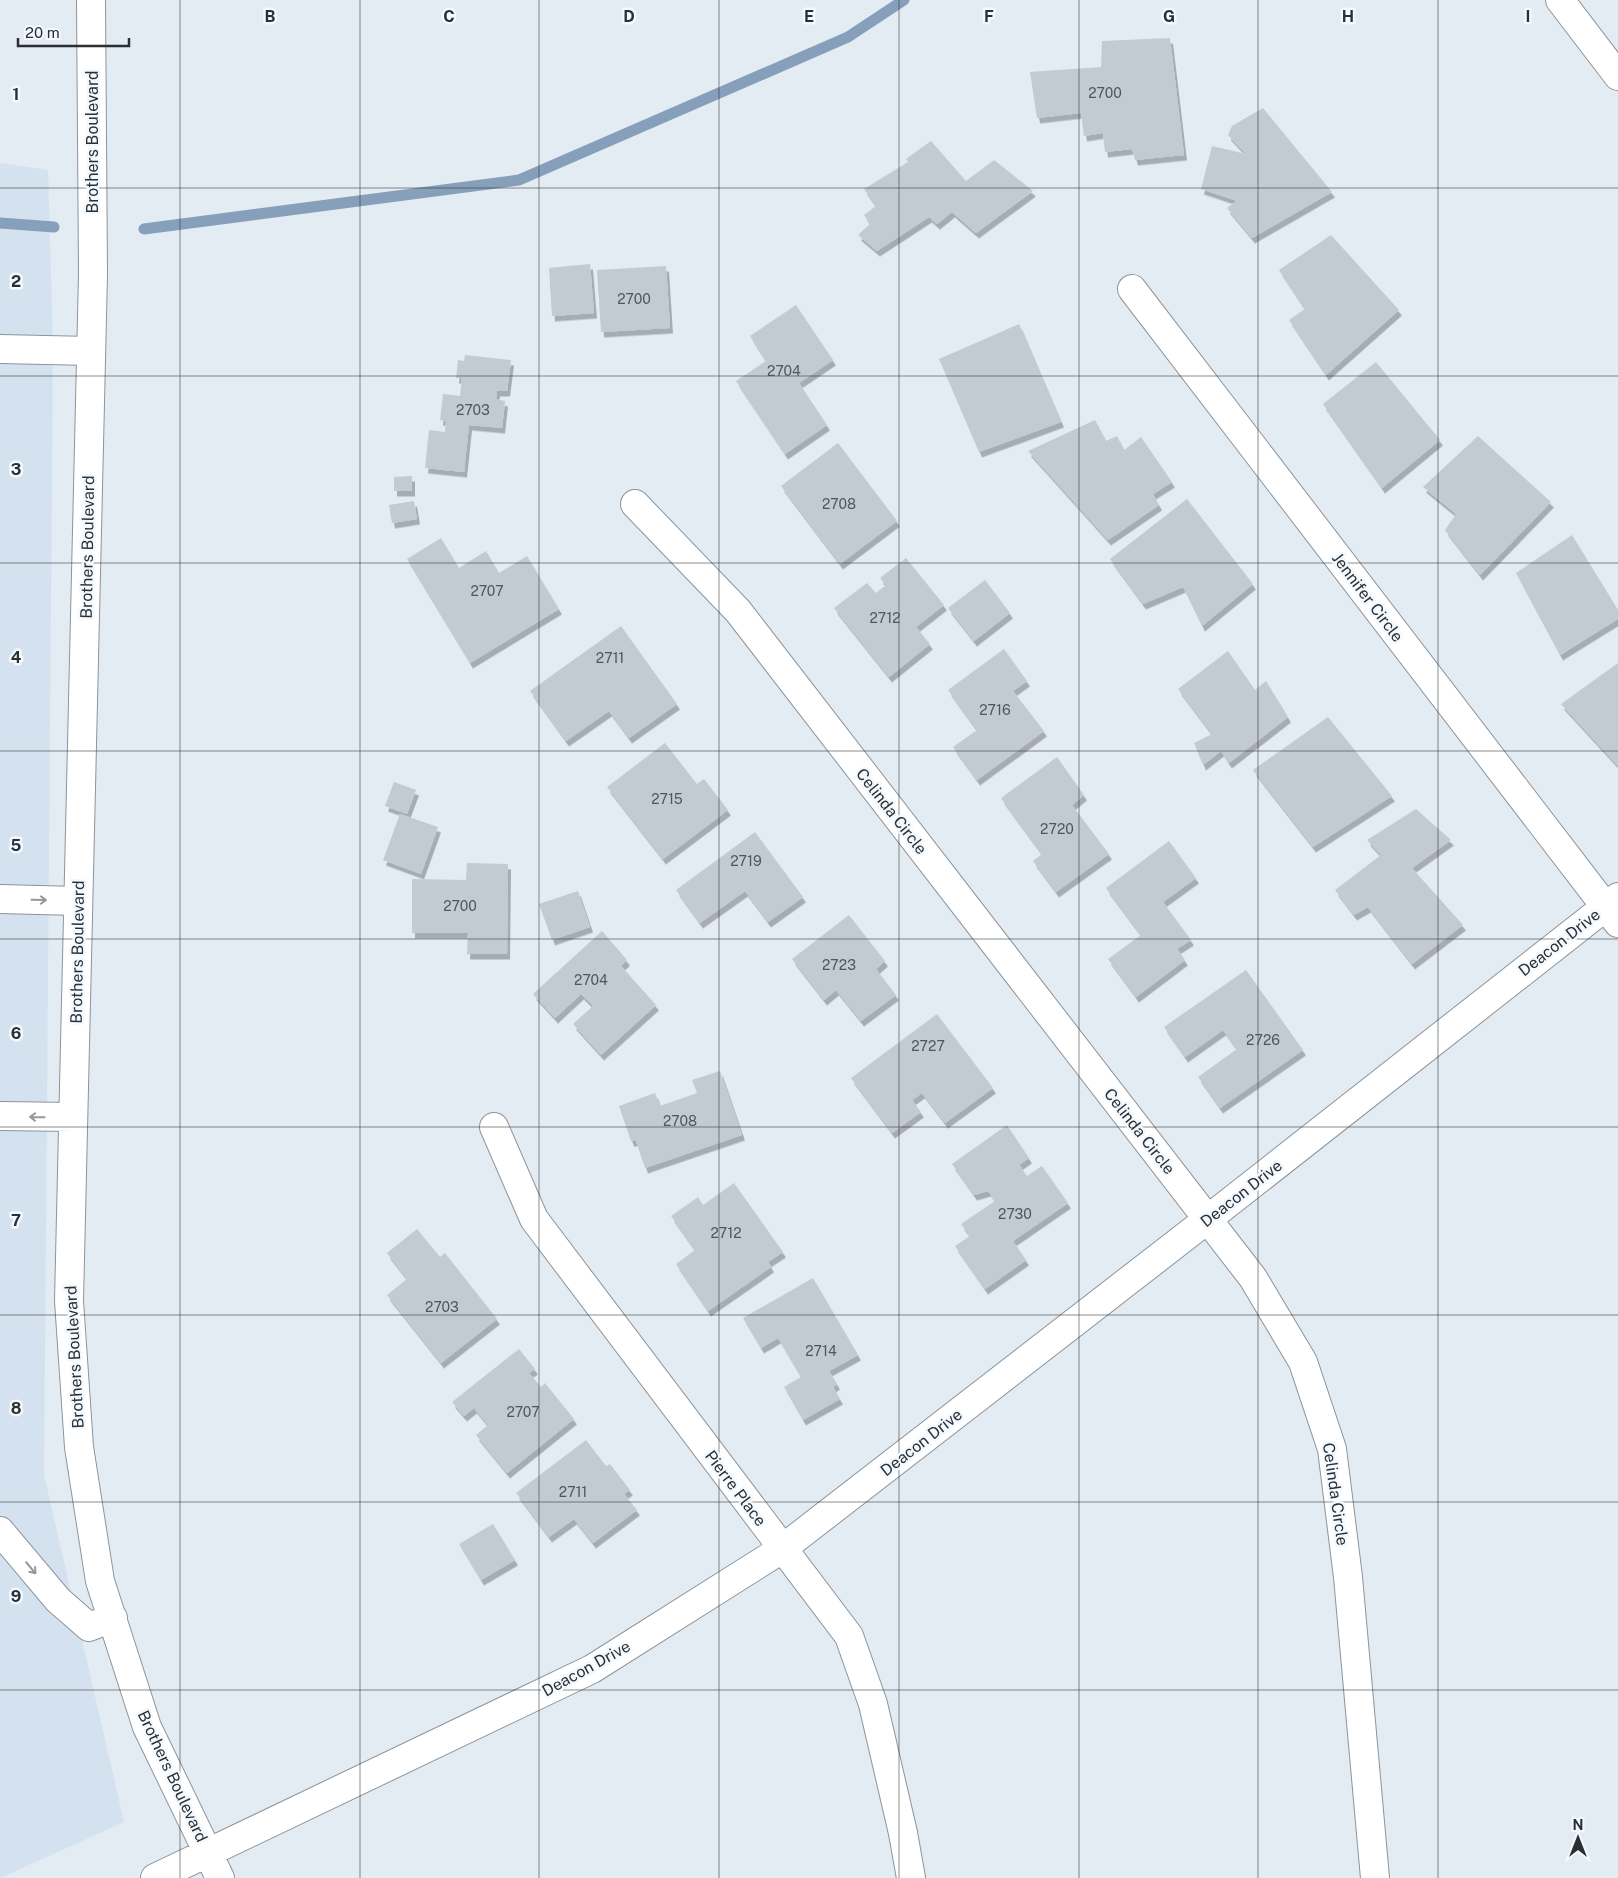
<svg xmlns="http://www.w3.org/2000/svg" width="1618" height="1878" viewBox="0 0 1618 1878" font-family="'Public Sans',sans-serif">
	<defs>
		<filter id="shadow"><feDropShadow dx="3" dy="5.5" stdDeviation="0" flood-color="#0004"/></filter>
	</defs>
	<rect width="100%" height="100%" fill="#e3ebf3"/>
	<!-- built -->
	<path fill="#d4e1ef" d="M0,163L48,170L53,346L44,1475L124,1822L0,1878Z"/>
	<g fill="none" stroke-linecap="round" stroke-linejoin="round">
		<!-- stream -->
		<path stroke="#869fba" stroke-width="11" d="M0,223L54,227
			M144,229L519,180L848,37L904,0"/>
	</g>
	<!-- building -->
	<path fill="#c2cad2" filter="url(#shadow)" d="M1170,38L1184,155L1135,160L1132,149L1105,152L1103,133L1084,136L1081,113L1037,118L1030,72L1101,67L1102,41Z
		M1263,108L1332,192L1252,238L1227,208L1237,201L1201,189L1212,146L1246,154L1228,135L1232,126Z
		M931,141L966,181L994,160L1033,191L976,233L952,212L937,224L929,217L877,251L858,235L870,224L864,215L876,206L864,189L908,162L906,159Z
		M1331,235L1399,310L1326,375L1289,320L1305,309L1279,270Z
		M590,264L594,313L552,316L549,268Z
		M666,266L670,328L601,332L597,270Z
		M796,305L833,360L799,383L827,425L785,454L736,381L766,361L750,336Z
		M1019,324L1061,422L979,452L939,359Z
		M465,355L511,360L507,391H497L496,399L505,401L502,428L469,425L464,472L425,468L429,430L445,432L446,421L440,420L443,394L460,396L462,378H456L458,360L464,361Z
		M1376,362L1440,440L1382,488L1323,404Z
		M1095,420L1106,441L1117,436L1124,450L1141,437L1172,482L1153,494L1159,505L1108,540L1028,451Z
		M1478,436L1551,502L1480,575L1445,530L1456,514L1423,487Z
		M838,443L897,521L840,564L781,486Z
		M412,476V491H394V477Z
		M1187,499L1253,584L1202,626L1183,587L1143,604L1110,559Z
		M414,501L417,519L392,523L389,505Z
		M1572,535L1618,610V619L1560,655L1516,573Z
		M441,538L459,568L486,551L499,573L527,556L559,609L470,663L407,559Z
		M906,558L944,605L916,627L930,644L889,677L834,608L867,583L876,593L886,585L880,578Z
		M985,580L1010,613L974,641L948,608Z
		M621,626L677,704L629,738L609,711L566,741L530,691Z
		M1004,649L1027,681L1013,691L1044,731L977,780L953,747L977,730L948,690Z
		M1228,651L1255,690L1266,681L1288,717L1229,763L1221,751L1203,765L1194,743L1212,734L1178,689Z
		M1618,663V766L1561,704Z
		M1328,717L1392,796L1313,847L1253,770Z
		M665,743L697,784L704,779L728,810L663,859L607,787Z
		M1057,757L1084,795L1072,805L1109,854L1056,892L1033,861L1042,854L1001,798Z
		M394,782L416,790L407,814L385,806Z
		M1416,809L1451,840L1412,868L1463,925L1412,964L1368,907L1354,915L1335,890L1381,855L1367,840Z
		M400,814L438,827L421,874L383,860Z
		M755,832L803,897L768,922L745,891L700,923L676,890Z
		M1169,841L1196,878L1163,902L1191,940L1177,949L1185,960L1136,997L1108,959L1141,935L1106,888Z
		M467,863L508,864L507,954H467L468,933H412V879L466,880Z
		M578,891L590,927L552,940L539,904Z
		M849,915L885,961L876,969L896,995L861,1021L836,990L824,1000L792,959Z
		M602,931L627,960L621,966L656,1005L601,1055L573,1024L593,1006L581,994L555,1018L533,994Z
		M1246,970L1303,1050L1220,1108L1198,1077L1237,1049L1223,1030L1185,1057L1164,1027Z
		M937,1014L993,1088L945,1123L922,1093L912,1100L921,1112L892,1133L851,1078Z
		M720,1071L742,1135L645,1168L636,1141H631L619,1106L655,1093L660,1106L697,1093L692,1080Z
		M1007,1125L1029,1158L1019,1165L1027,1176L1042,1166L1068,1203L1013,1241L1026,1260L985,1289L955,1246L970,1236L961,1224L995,1201L988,1191L974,1195L952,1164Z
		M734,1183L783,1252L768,1262L771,1267L708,1311L676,1264L695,1250L671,1216L698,1197L703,1205Z
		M417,1229L440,1257L445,1253L497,1319L441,1363L387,1295L407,1279L387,1253Z
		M813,1278L858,1355L829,1371L837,1384L833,1387L840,1399L803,1420L784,1387L801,1377L778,1338L761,1348L743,1318Z
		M519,1349L535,1369L529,1373L541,1387L545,1383L574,1419L507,1473L476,1435L488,1425L474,1408L464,1416L452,1402Z
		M586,1440L606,1466L610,1464L630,1490L624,1494L637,1510L593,1543L574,1519L549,1537L516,1493Z
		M493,1524L515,1560L481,1580L459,1544Z"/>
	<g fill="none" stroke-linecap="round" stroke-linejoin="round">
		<!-- minor casing -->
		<g stroke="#8d949b" stroke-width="30">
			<path id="minor" d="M91,0L93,274L69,1301L79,1447L100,1581L147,1727L220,1878
				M1560,0L1618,76
				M1132,289L1618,923
				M0,349L91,351
				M635,504L738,611L1253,1278L1303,1362L1332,1449L1348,1577L1375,1878
				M0,899L78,901
				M0,1116L73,1117
				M494,1127L534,1219L849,1636L873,1704L903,1833L911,1878
				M0,1531L58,1600L89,1627L113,1618
				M155,1878L592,1669L782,1549L1208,1219L1618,897"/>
		</g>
		<!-- minor -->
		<use href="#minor" stroke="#fff" stroke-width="28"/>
	</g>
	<!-- one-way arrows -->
	<defs><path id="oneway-shaft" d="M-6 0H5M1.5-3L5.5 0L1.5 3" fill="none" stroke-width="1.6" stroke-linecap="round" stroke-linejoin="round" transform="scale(1.25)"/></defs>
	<g stroke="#969798">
		<use href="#oneway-shaft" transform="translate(39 900) rotate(1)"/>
		<use href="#oneway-shaft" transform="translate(37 1117) rotate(-179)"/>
		<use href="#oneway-shaft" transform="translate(31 1568) rotate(50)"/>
	</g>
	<!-- grid -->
	<path fill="none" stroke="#2c2f32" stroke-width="1" stroke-opacity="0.55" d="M180,0V1878M360,0V1878M539,0V1878M719,0V1878M899,0V1878M1079,0V1878M1258,0V1878M1438,0V1878M0,188H1618M0,376H1618M0,563H1618M0,751H1618M0,939H1618M0,1127H1618M0,1315H1618M0,1502H1618M0,1690H1618"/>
	<g text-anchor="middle" stroke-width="5" stroke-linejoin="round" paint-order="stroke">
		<!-- number labels -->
		<g font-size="14" fill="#52565a">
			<text x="1105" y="98">2700</text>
			<text x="634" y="304">2700</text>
			<text x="784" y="376">2704</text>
			<text x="473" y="415">2703</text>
			<text x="839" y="509">2708</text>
			<text x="487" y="596">2707</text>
			<text x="885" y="623">2712</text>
			<text x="610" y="663">2711</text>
			<text x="995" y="715">2716</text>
			<text x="667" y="804">2715</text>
			<text x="1057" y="834">2720</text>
			<text x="746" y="866">2719</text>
			<text x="460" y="911">2700</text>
			<text x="839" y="970">2723</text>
			<text x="591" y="985">2704</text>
			<text x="1263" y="1045">2726</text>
			<text x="928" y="1051">2727</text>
			<text x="680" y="1126">2708</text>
			<text x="1015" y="1219">2730</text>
			<text x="726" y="1238">2712</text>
			<text x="442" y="1312">2703</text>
			<text x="821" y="1356">2714</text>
			<text x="523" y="1417">2707</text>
			<text x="573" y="1497">2711</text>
		</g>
		<!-- street labels -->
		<g font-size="16" fill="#2c2f32" stroke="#f2f9ff">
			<text transform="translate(92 142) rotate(-90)" y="6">Brothers Boulevard</text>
			<text transform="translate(87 547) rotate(-89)" y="6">Brothers Boulevard</text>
			<text transform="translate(1368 597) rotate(53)" y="6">Jennifer Circle</text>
			<text transform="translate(892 811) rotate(52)" y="6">Celinda Circle</text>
			<text transform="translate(1559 942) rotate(-38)" y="6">Deacon Drive</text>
			<text transform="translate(77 952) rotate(-89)" y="6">Brothers Boulevard</text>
			<text transform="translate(1140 1131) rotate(52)" y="6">Celinda Circle</text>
			<text transform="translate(1241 1193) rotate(-38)" y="6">Deacon Drive</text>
			<text transform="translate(74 1357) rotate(-93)" y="6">Brothers Boulevard</text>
			<text transform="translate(921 1442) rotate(-38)" y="6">Deacon Drive</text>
			<text transform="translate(736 1488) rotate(53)" y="6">Pierre Place</text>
			<text transform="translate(1336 1494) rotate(82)" y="6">Celinda Circle</text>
			<text transform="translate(586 1668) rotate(-29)" y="6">Deacon Drive</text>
			<text transform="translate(173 1776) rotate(65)" y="6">Brothers Boulevard</text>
		</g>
	</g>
	<g font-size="16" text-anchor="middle" font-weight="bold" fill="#2c2f32" stroke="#f2f9ff" stroke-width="5" stroke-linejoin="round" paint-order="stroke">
		<text x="270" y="22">B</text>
		<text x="449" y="22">C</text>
		<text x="629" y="22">D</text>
		<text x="809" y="22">E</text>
		<text x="989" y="22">F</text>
		<text x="1169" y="22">G</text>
		<text x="1348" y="22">H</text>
		<text x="1528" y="22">I</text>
		<text x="16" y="100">1</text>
		<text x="16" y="287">2</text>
		<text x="16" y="475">3</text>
		<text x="16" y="663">4</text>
		<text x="16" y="851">5</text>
		<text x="16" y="1039">6</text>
		<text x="16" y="1226">7</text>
		<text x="16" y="1414">8</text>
		<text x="16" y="1602">9</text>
	</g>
	<!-- north arrow -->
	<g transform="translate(1578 1838)" stroke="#f2f9ff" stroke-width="4" paint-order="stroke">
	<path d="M0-4L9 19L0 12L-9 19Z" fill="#2c2f32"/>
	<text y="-8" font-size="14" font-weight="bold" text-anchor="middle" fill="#2c2f32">N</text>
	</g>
	<!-- scale -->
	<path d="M18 38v8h111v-8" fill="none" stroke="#2c2f32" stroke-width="2.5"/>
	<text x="25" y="38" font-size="15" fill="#2c2f32" stroke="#f2f9ff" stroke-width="4" paint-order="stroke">20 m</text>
</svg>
